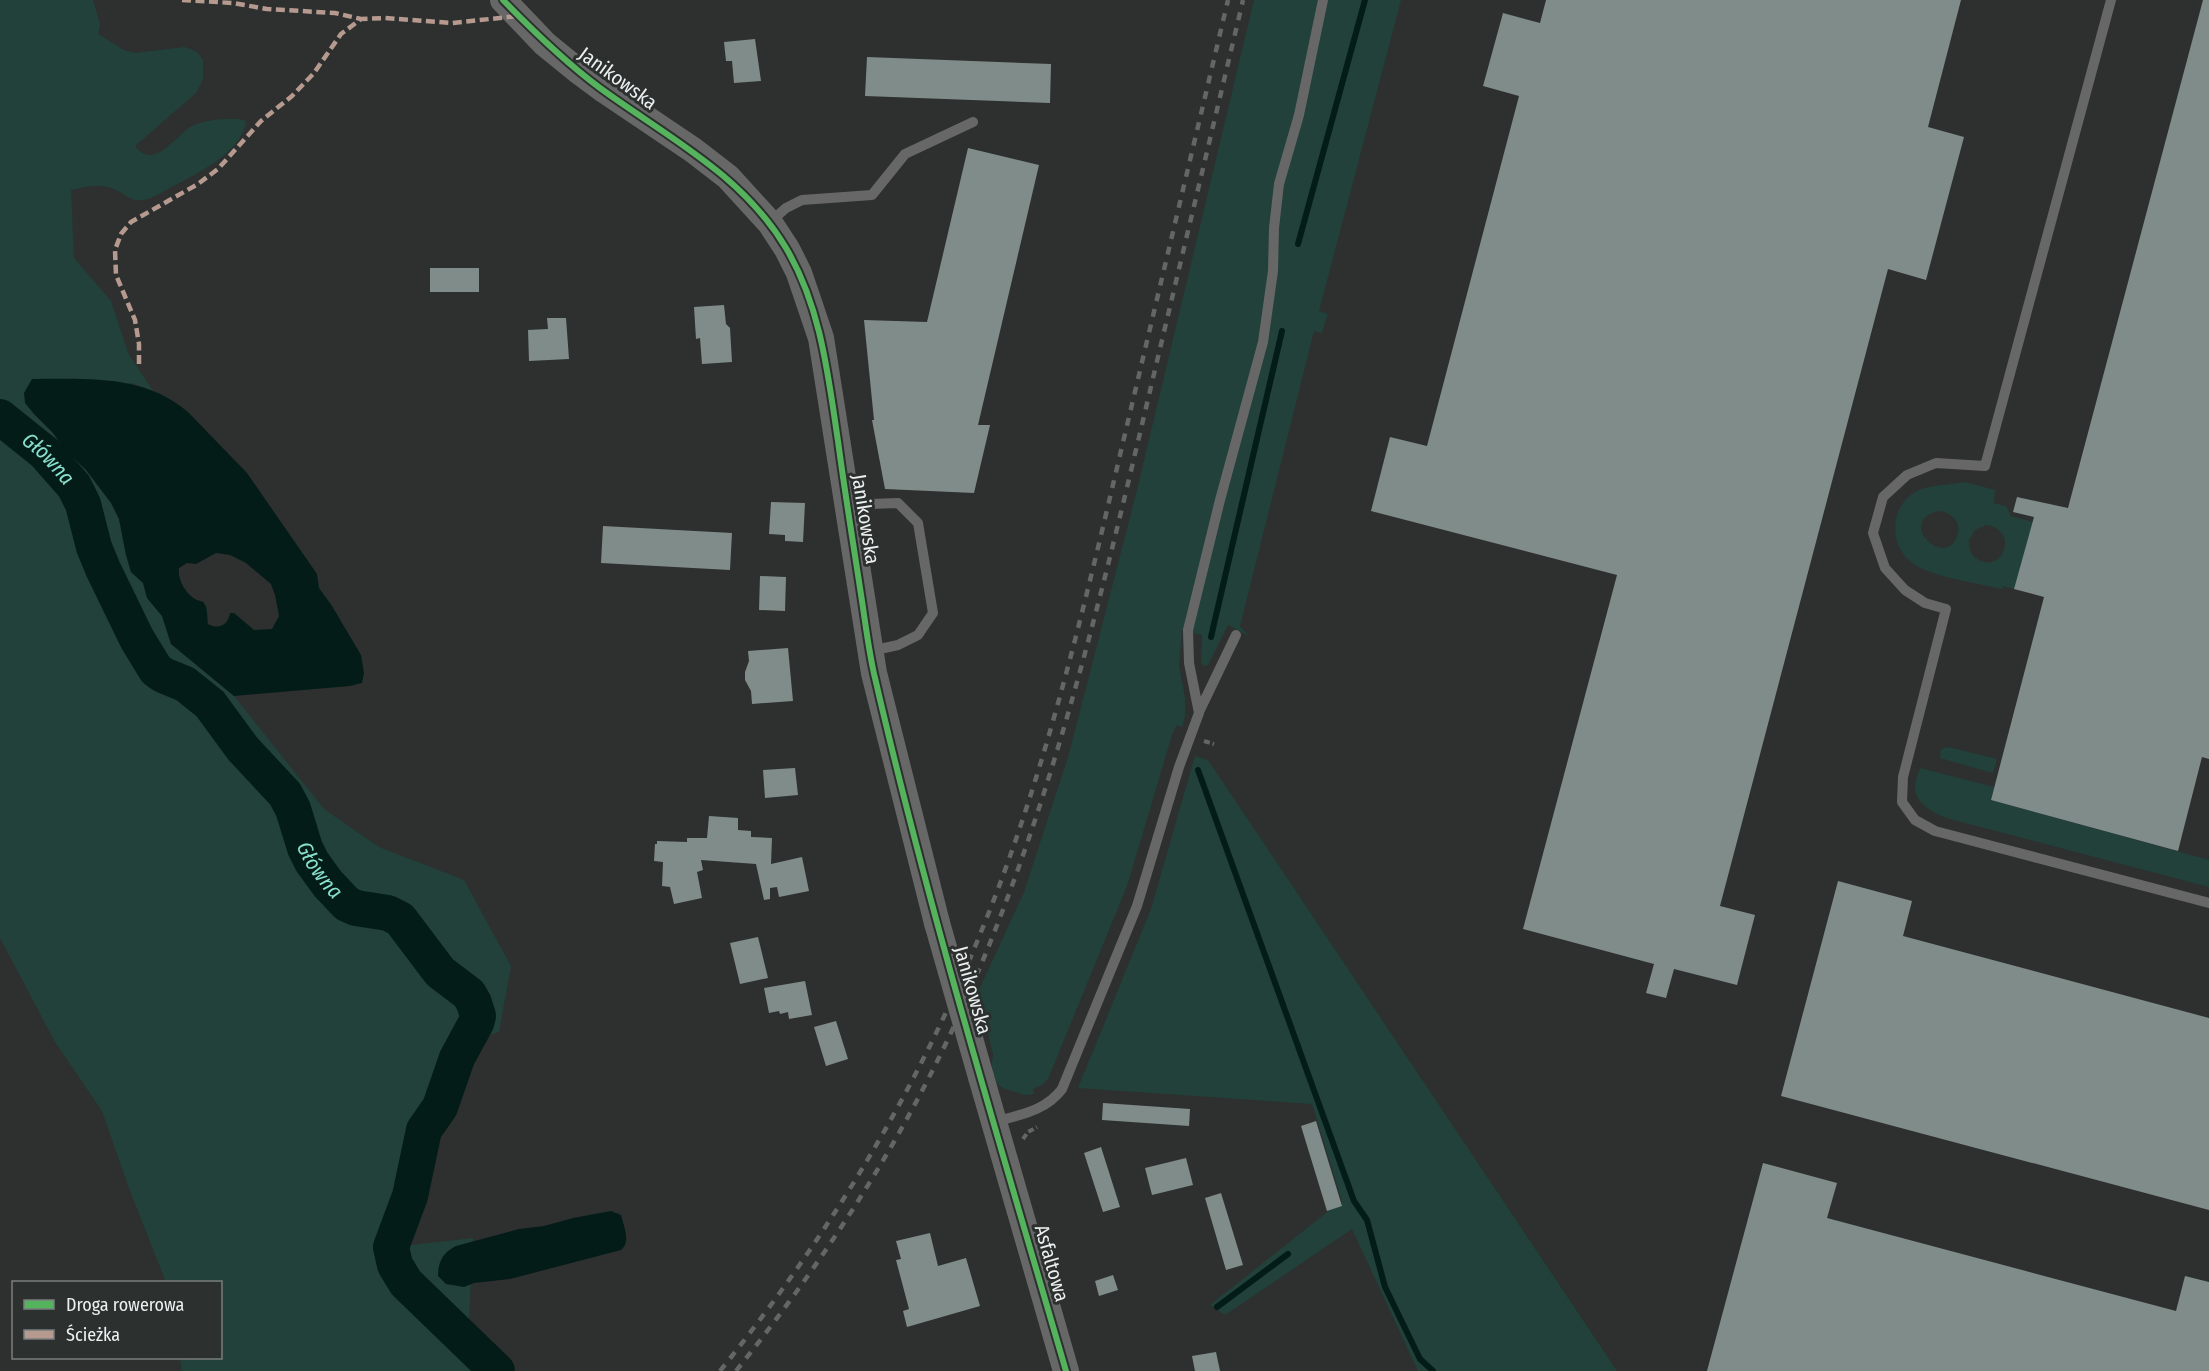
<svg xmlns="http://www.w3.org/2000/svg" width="2209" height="1371" viewBox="0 0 2209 1371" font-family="'Fira Sans Condensed',sans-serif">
	<rect width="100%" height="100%" fill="#2d302f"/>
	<!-- green -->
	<path fill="#21413a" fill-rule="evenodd" d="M0,0H93L100,24L98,34L124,50L135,53L185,47L197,52L203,60V80L196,93L135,146C154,172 177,134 192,126C202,120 237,116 246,121C242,154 192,176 166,190C157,195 147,202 136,200C129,199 125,195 120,192C103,182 89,186 71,190L74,258L111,301L128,353L153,391L132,383L34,414L53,433L65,450L86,470L111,503L119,519L126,555L131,572L143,583L147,598L162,616L171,644L234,696L324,809L379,847L464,880L511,966L499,1032L474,1040L429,1135L403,1246L473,1238L469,1318L486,1368L489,1371H182L180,1358H220V1282H166L130,1191L102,1111L55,1042L0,938Z
		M1254,0H1401L1319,311L1328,314L1322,333L1314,331L1240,626L1249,636L1228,625L1208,665L1204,666L1201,663L1202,635L1182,630L1179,665L1185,698V716L1182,727L1177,725L1172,735L1127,886L1048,1079L1042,1085L1033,1089L1034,1094L1024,1095L1005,1089L997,1084L991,1073L993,1054L978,992L1024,892L1069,754L1137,490Z
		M1964,482L1996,490L1993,503L2006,506L2011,516L2037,523L2032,526L2014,589L2003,586L2002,589C1977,583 1938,578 1917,566C1888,550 1887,505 1919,490C1931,485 1950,485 1964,482ZM1939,511C1950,512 1961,521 1958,533C1948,573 1893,521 1939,511ZM1986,525C2020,530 2003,573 1979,560C1971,556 1968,548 1969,540L1975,530Z
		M1949,747L1997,759L1993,773L1940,758L1941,749Z
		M1195,756L1208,760L1617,1371H1418L1352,1229L1225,1315L1210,1305L1331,1209L1342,1206V1201L1312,1104L1078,1088L1151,909Z
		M1920,768L1994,787L1991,800L2209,860V887L1946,818C1934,813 1916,804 1915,788C1915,781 1918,774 1920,768Z"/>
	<!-- water -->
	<path fill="#041c18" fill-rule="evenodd" d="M32,379C86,379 144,374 188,412L247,473L317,574L319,588L332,606L361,655L364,673L362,683L350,686L234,696L171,644L162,616L147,598L143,583L131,572L126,555L119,519L111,503L86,470L65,450L53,433L34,414L25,403L24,393ZM216,553L230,555L246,563L271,584L275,595L279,616L272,629L254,630L234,613H230C228,625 219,630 208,624C207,619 208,610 205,605C203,600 202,602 197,600C186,595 177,579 179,568L187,563L196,564Z
		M611,1211L621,1215C624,1227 631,1242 621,1250L510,1279L474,1283L464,1287L446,1284L438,1276C438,1262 443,1252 456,1246L519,1229L544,1226L573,1218Z"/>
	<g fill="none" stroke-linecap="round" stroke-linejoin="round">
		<!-- stream -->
		<path stroke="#041c18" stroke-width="6" d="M1298,244L1365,0
			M1211,637L1282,331
			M1198,770L1354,1201L1367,1220L1385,1287L1420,1359L1433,1371
			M1217,1307L1288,1254"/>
		<!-- river -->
		<path stroke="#041c18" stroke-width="36" id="s1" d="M0,417L45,453L74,486L83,504L94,547L103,569L137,639L156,670L163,675L185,684L210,704L243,749L285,794L293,809L305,848L312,862L328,884L347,904L356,908L388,913L400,919L440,972L469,994L474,1003L478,1016L476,1023L457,1058L440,1107L424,1130L410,1196L391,1247L395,1265L406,1283L497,1371"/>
	</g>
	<!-- building -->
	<path fill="#808c89" d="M1546,0H1961L1928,127L1964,137L1926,280L1888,269L1720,906L1755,915L1737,985L1674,969L1666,998L1646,993L1654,964L1523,929L1617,575L1371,511L1390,437L1427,446L1519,96L1483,86L1503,13L1540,23Z
		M2203,0H2209V759L2202,757L2178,851L1991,800L2044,597L2014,589L2034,517L2013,512L2017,497L2068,508Z
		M755,39L761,81L734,83L732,61H726L724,42Z
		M867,57L1051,64L1050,103L865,96Z
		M968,148L1039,165L978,425H990L974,493L885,489L872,420H874L864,320L927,322Z
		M430,268H479V292H430Z
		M724,305L726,324L730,328L732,362L702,364L700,338L696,339L694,307Z
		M547,318H566L569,359L529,361L528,330L548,329Z
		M771,502L805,503L803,542L785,541V535L769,534Z
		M603,526L732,533L730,570L601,563Z
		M760,576L786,577L785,611L759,610Z
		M788,648L793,701L752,704L751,691L745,680V672L749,661L748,651Z
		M795,768L798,795L765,798L763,770Z
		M709,816L738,818V830L751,831V837L772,838L771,864L802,857L809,891L779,897L777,887L770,888V899L764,900L756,864L701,860L703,870L697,872L702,898L674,904L670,887L662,886L663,862L654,861L655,844H657V841L687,842V838H707Z
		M1838,881L1912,901L1903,936L2209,1018V1210L1781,1096Z
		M758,937L768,978L740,984L730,943Z
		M805,981L812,1015L789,1019L788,1012L780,1014L779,1011L769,1013L764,988Z
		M836,1021L848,1059L826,1066L814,1027Z
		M1103,1103L1190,1109L1189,1126L1102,1120Z
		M1316,1121L1342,1206L1327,1211L1301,1126Z
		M1101,1147L1120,1207L1103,1212L1084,1153Z
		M1186,1158L1193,1185L1152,1195L1145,1168Z
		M1763,1163L1837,1183L1827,1218L2176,1311L2185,1276L2209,1282V1371H1707Z
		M1221,1193L1243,1265L1226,1270L1205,1198Z
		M930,1233L938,1266L966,1258L980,1306L907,1327L903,1311L909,1309L896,1260L901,1259L896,1241Z
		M1113,1275L1118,1290L1099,1296L1095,1281Z
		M1216,1352L1220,1371H1195L1192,1356Z"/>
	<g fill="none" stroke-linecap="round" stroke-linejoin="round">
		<!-- path -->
		<path stroke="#646564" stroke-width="4" stroke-dasharray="6 3" stroke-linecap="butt" d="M1204,741L1214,744
			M1023,1139L1028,1132L1037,1127"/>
		<!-- service -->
		<path stroke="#686767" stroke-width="10" d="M2111,0L1985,466L1936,463L1907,475L1883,497L1873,533L1885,568L1905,590L1925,603L1946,609L1903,777L1902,802L1915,820L1935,831L2209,903
			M770,222L786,208L802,200L872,195L905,154L973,122
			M847,508L870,504L898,503L918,523L933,613L918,635L898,645L871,651
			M1199,712L1236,635
			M994,1122C1019,1115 1046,1111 1062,1089L1137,906L1179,767L1199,713L1189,663L1188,630L1220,500L1263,342L1273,271L1274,228L1279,184L1299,115L1323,0"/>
		<!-- tertiary -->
		<path stroke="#686767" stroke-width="26" d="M503,0L545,44L577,70L604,90L693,150L728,177L770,223L787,249L799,273L821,338L874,673L937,923
			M981,1077L1066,1371"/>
		<!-- rail -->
		<path stroke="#646665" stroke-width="4.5" stroke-dasharray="8 8" stroke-linecap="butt" d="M720,1371C827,1238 917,1091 981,932C1044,779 1082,616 1120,455C1156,303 1192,152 1228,0
			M736,1371C824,1261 902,1142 960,1013C1044,828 1093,631 1140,433C1174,289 1209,144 1243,0"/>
		<!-- tertiary-bridge -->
		<path stroke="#686767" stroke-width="26" d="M937,923L981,1077"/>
		<!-- quiet -->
		<path stroke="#b69a8f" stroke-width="4.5" stroke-dasharray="9 4.5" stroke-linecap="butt" d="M182,0L233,3L267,9L335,13L361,19
			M139,364V344L135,320L116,275L115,250L121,234L131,222L198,184L218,169L261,121L292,96L314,73L341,34L361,19L384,18L452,23L518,16"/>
		<!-- cycleway casing -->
		<g stroke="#2c3130" stroke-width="10">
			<path id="cycleway" d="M503,0C534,32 565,62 600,88C667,137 742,174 786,248C821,307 828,375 838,441C845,494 854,548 862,601C866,627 869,653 875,678C929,911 999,1141 1066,1371"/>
		</g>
		<!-- cycleway -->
		<use href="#cycleway" stroke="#56b35d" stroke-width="6"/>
	</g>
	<g text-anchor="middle" stroke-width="6" stroke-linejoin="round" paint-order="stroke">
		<!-- street labels -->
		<g font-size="20" fill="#edf0f0" stroke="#2c3130">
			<text transform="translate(618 78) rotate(36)" y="7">Janikowska</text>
			<text transform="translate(866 519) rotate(81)" y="7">Janikowska</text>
			<text transform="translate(973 990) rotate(74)" y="7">Janikowska</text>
			<text transform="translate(1052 1263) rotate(74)" y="7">Asfaltowa</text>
		</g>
		<!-- water labels -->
		<g font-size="21" font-style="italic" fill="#89e0ce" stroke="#2c3130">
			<text dy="7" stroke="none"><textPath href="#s1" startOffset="64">Główna</textPath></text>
			<text dy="7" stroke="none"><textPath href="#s1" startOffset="570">Główna</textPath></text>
		</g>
	</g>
	<!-- legend -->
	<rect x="12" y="1281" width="210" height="78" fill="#2c3130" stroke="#797d7d" stroke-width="1.5"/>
	<rect x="24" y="1300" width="30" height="9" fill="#56b35d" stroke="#797d7d" stroke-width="1.5"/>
	<text x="66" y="1311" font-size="18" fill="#edf0f0">Droga rowerowa</text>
	<rect x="24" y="1330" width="30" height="9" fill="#b69a8f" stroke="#797d7d" stroke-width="1.5"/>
	<text x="66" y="1341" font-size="18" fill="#edf0f0">Ścieżka</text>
</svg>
